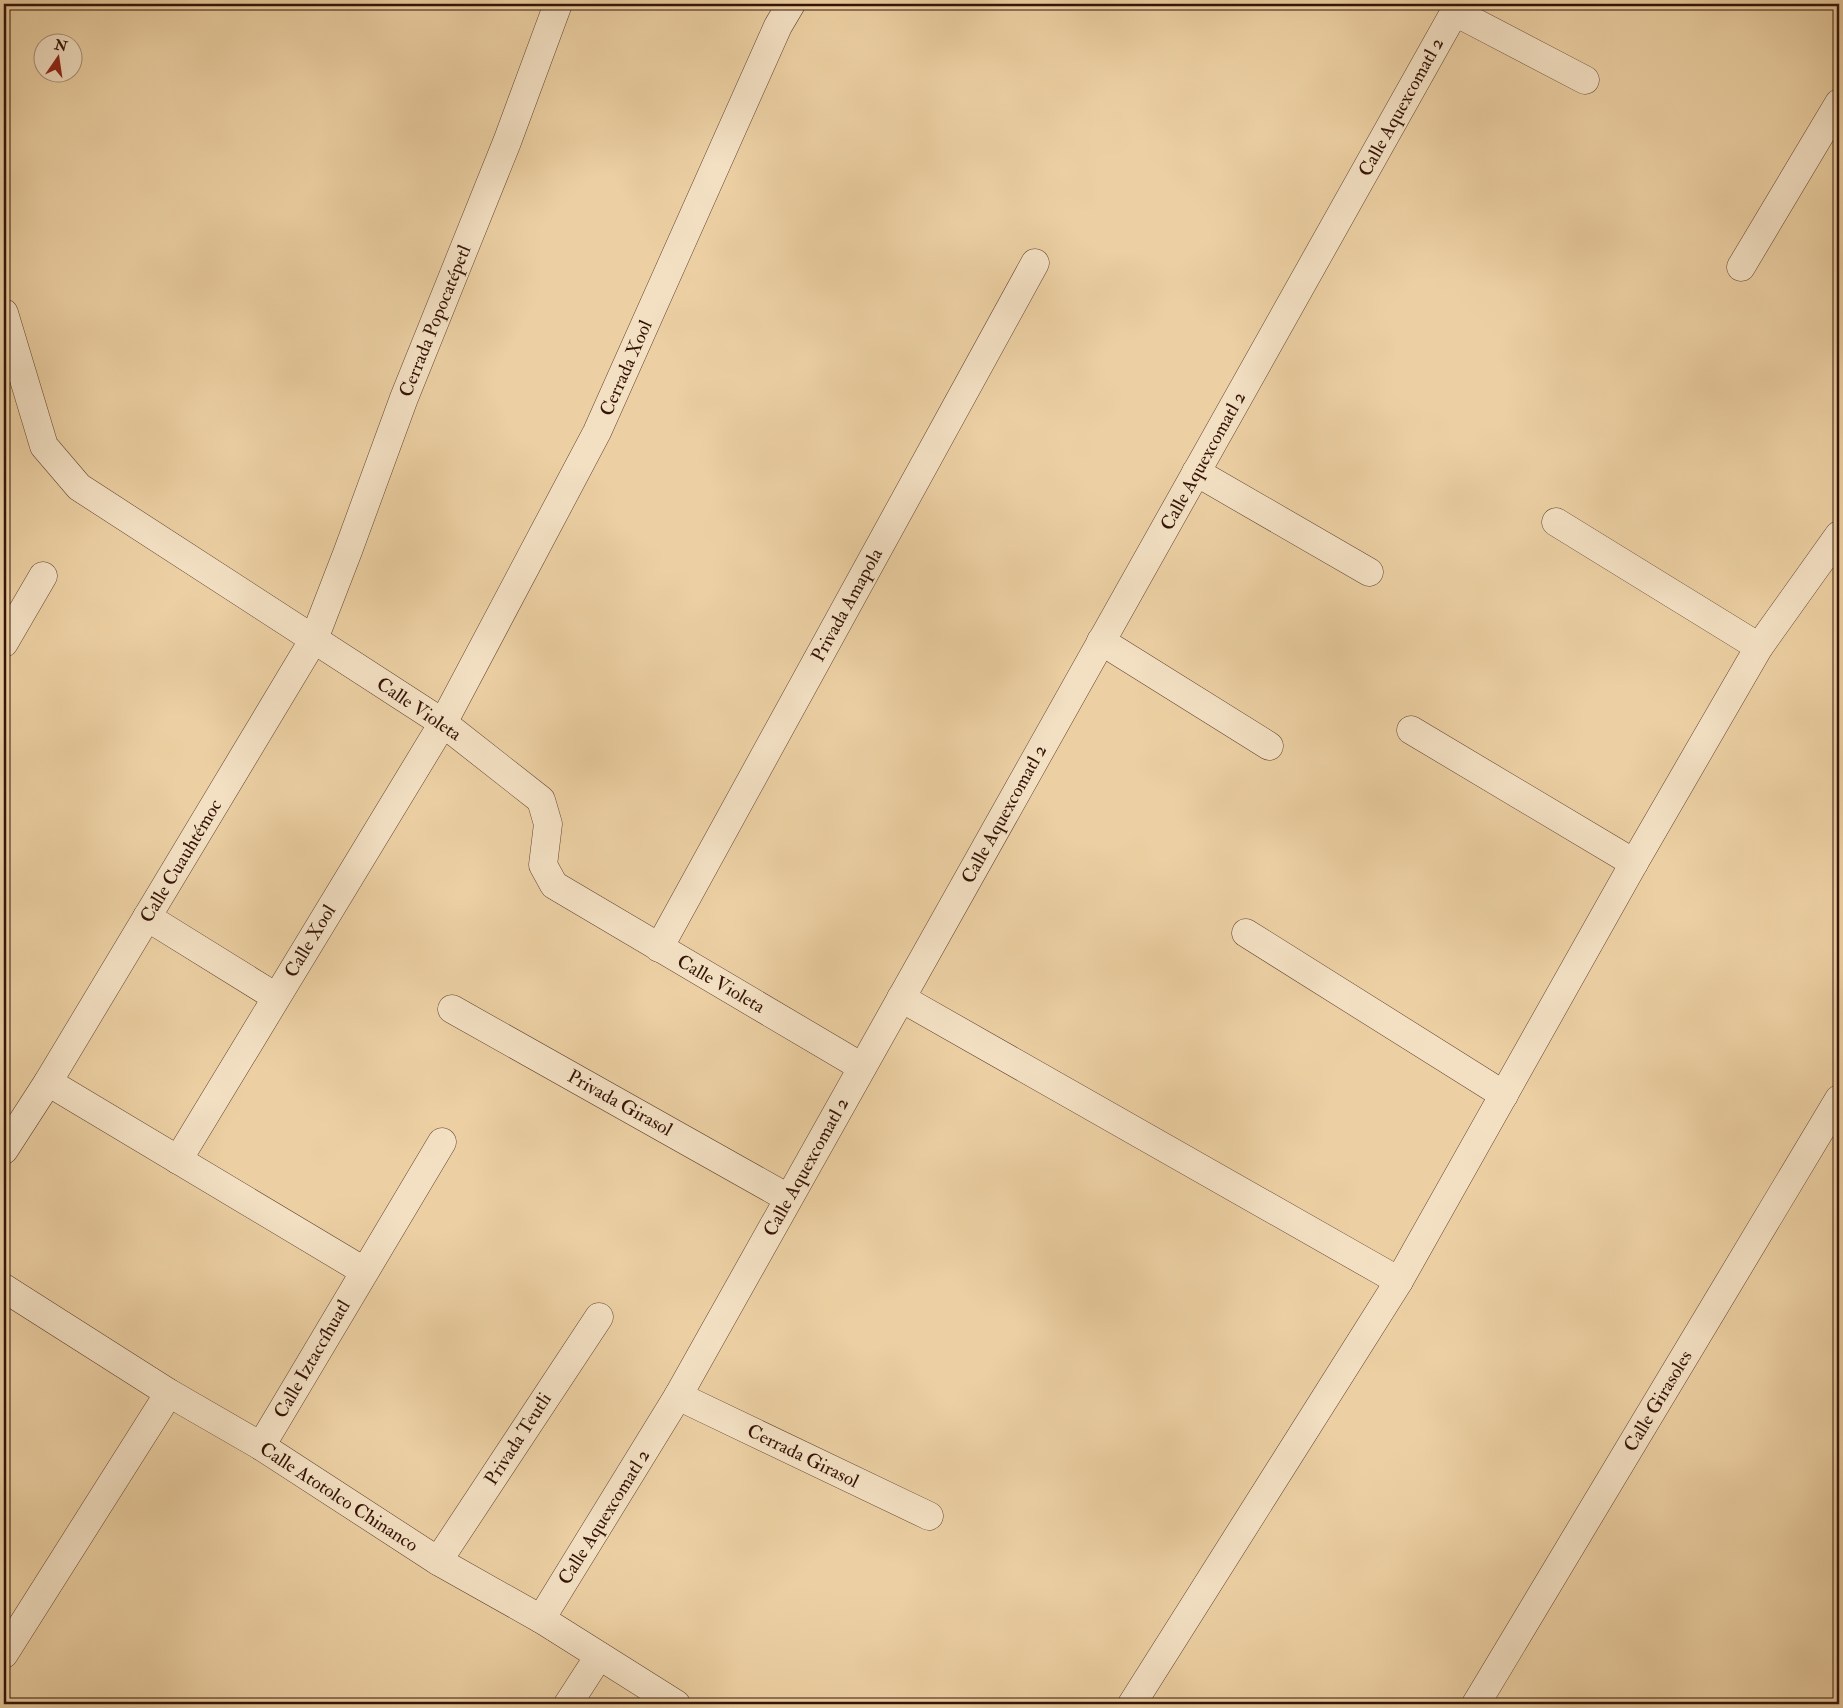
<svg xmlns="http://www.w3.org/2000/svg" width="1843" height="1708" font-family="'IM FELL Double Pica',serif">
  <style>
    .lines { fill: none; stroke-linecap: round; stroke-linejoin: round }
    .minor-casing { stroke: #63432e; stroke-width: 29 }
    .minor { stroke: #f3e0c3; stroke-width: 28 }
    .labels { text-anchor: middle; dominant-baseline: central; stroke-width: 4; stroke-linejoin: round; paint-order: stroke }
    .street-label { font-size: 19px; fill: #351407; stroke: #f3e0c3 }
  </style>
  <rect width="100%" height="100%" fill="#ecd0a3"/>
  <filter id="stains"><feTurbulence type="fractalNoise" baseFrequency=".004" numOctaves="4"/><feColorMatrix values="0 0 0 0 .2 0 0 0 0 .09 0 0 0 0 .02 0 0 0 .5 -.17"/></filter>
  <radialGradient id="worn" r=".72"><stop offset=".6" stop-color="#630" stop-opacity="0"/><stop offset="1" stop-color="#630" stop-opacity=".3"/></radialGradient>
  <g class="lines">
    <defs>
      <g id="minor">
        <path d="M1455 12 1585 80"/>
        <path d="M1741 267 1839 103"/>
        <path d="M4 313 44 446 79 487 443 723 541 800 548 824 543 865 554 885 862 1067"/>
        <path d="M1196 472 1369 572"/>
        <path d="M1556 522 1759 647"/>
        <path d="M1101 641 1269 746"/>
        <path d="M4 643 43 576"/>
        <path d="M1411 730 1634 863"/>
        <path d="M147 917 276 997"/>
        <path d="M1246 933 1504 1095"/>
        <path d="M659 948 1035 263"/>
        <path d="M901 998 1399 1281"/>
        <path d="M452 1009 788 1198"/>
        <path d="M48 1082 364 1271"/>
        <path d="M4 1150 48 1082 314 639 348 551 404 398 507 142 558 4"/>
        <path d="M178 1160 443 723 597 432 778 26 791 4"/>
        <path d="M4 1288 169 1393 261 1446 438 1561 541 1619 676 1704"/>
        <path d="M678 1396 929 1516"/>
        <path d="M261 1446 442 1142"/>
        <path d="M438 1561 599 1317"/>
        <path d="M541 1619 678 1396 1459 4"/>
        <path d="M4 1654 169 1393"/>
        <path d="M568 1704 599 1656"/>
        <path d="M1132 1704 1399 1281 1634 863 1759 647 1839 535"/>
        <path d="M1476 1704 1839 1099"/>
      </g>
    </defs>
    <!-- minor casing -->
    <use href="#minor" class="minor-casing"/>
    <!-- minor -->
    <use href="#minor" class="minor"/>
  </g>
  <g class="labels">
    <!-- street labels -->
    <g class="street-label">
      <text transform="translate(1401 107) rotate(-61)">Calle Aquexcomatl 2</text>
      <text transform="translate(435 321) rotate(-68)">Cerrada Popocatépetl</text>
      <text transform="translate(626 368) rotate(-66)">Cerrada Xool</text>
      <text transform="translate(1203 461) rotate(-61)">Calle Aquexcomatl 2</text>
      <text transform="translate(847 605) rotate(-61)">Privada Amapola</text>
      <text transform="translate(419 709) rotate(34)">Calle Violeta</text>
      <text transform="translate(1004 814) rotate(-61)">Calle Aquexcomatl 2</text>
      <text transform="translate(181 861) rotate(-59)">Calle Cuauhtémoc</text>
      <text transform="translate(310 941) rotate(-59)">Calle Xool</text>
      <text transform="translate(721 984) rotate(30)">Calle Violeta</text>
      <text transform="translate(620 1103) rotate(29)">Privada Girasol</text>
      <text transform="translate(806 1167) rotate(-61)">Calle Aquexcomatl 2</text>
      <text transform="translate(312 1359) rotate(-60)">Calle Iztaccíhuatl</text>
      <text transform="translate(1658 1401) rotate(-59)">Calle Girasoles</text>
      <text transform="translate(518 1439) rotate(-57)">Privada Teutli</text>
      <text transform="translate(803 1456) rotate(26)">Cerrada Girasol</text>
      <text transform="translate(339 1497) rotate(33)">Calle Atotolco Chinanco</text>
      <text transform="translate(604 1517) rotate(-58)">Calle Aquexcomatl 2</text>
    </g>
  </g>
  <!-- margin -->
  <rect width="1843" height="1708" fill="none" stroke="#ecd0a3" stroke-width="20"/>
  <rect x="5" y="5" width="1833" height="1698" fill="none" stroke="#351407" stroke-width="2.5"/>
  <rect x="10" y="10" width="1823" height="1688" fill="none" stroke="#351407"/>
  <!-- north arrow -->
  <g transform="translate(58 58) rotate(13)"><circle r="24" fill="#f3e0c3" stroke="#a78e78"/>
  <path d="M0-4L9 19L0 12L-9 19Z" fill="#8f2418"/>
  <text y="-8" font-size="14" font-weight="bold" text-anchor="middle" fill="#351407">N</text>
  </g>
  <rect width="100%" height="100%" filter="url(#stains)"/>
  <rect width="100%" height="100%" fill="url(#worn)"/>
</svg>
